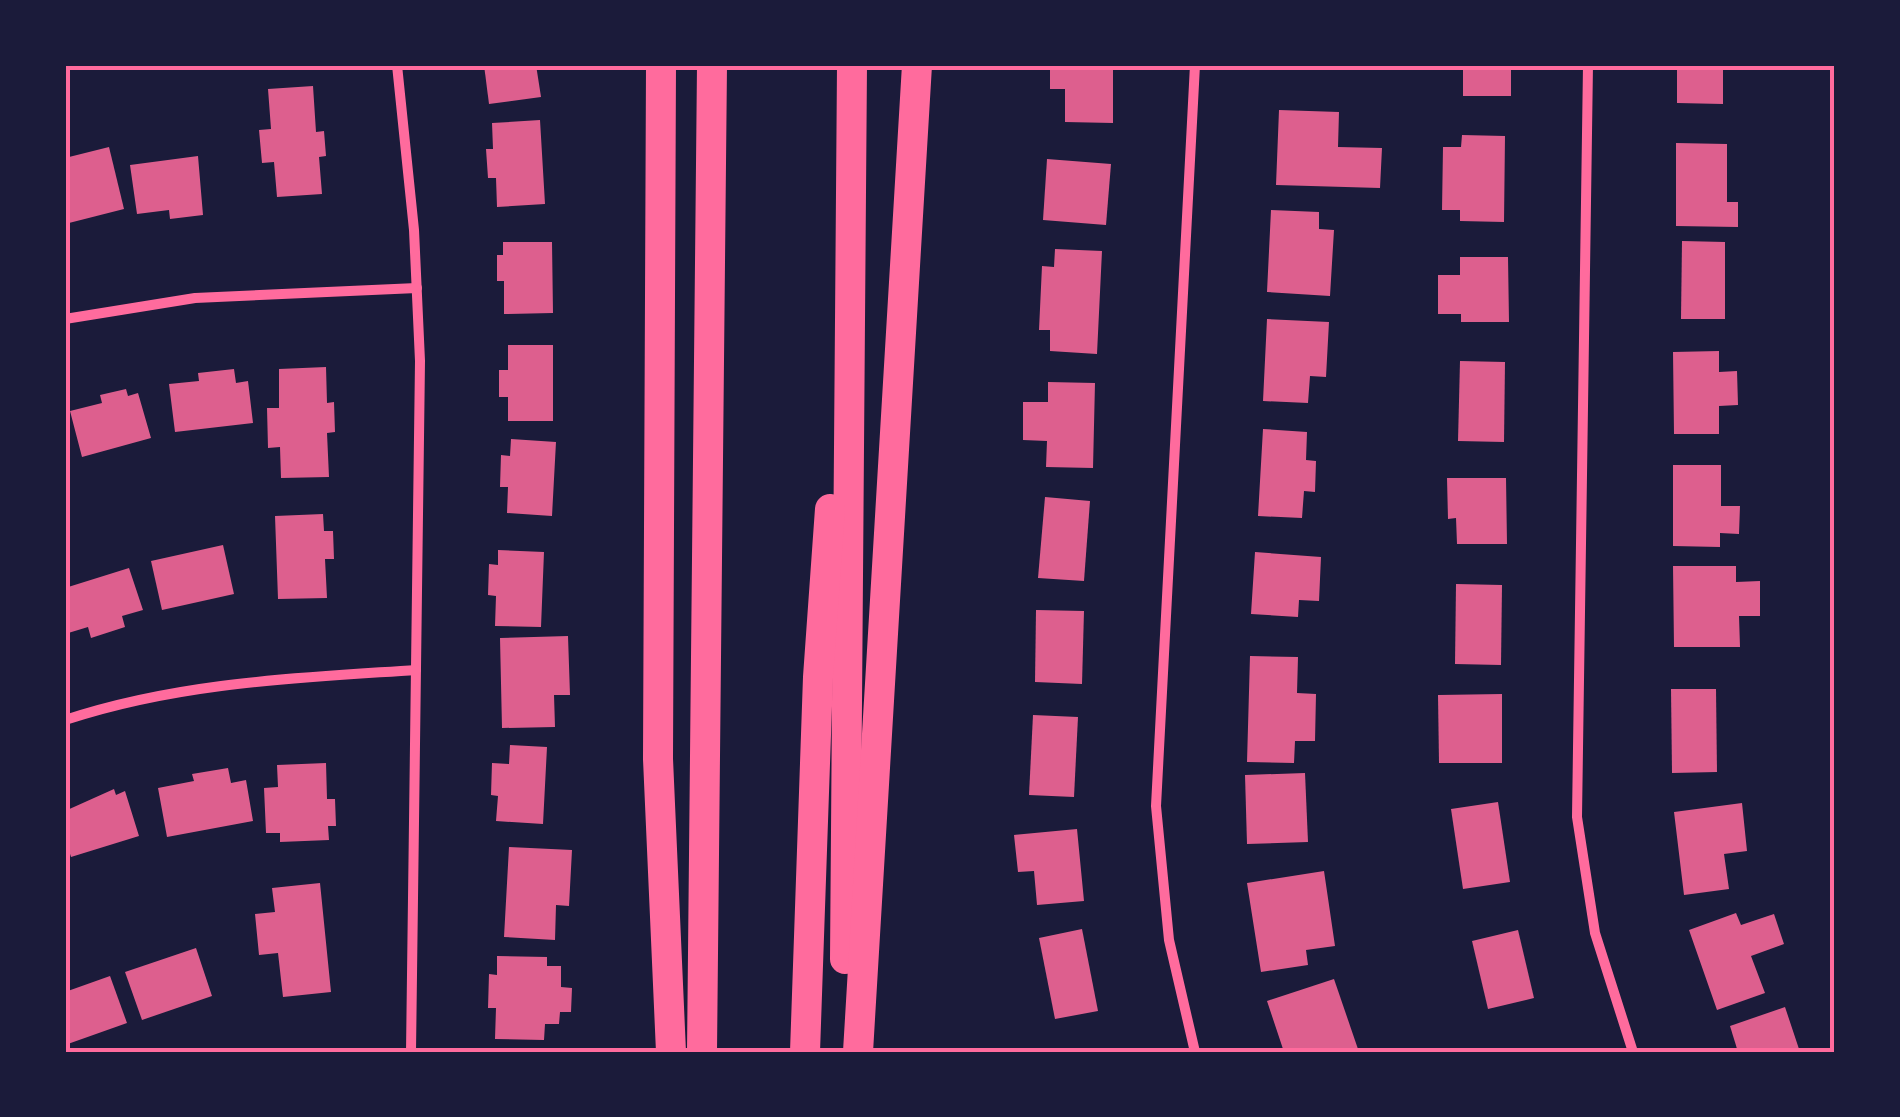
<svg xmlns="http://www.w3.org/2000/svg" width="1900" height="1117" font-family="Figtree,sans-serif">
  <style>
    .building { fill: #dd5f8e }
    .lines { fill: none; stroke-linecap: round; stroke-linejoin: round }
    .minor { stroke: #ff6b9d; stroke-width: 10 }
    .motorway { stroke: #ff6b9d; stroke-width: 30 }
    .neatline { fill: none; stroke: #ff6b9d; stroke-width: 4 }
  </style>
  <rect width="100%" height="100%" fill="#1b1b3a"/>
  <!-- building -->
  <g class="building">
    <path d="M484 65H536L541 97 489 104Z"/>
    <path d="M1050 65H1113V123L1065 122V89H1050Z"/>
    <path d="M1282 65H1332V70L1282 69Z"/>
    <rect x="1463" y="65" width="48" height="31"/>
    <path d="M1677 65H1723V104L1677 103Z"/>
    <path d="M313 86 316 132 324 131 326 156 319 157 322 194 277 197 274 162 262 163 259 130 271 129 268 89Z"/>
    <path d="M1279 110 1339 112 1338 147 1382 148 1380 188 1276 185Z"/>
    <path d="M540 120 545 204 497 207 496 178H488L486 149H493L492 123Z"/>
    <path d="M1462 135 1505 136 1504 222 1460 221V210H1442L1443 147H1461Z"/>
    <path d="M1676 143 1727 144V202H1738V227L1676 226Z"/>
    <path d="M109 147 124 209 65 224V158Z"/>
    <path d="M198 156 203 215 170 219 169 210 137 214 130 165Z"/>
    <path d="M1047 159 1111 164 1106 225 1043 220Z"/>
    <path d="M1271 210 1319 212V229L1334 230 1330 296 1267 292Z"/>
    <path d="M1682 241 1725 242V319H1681Z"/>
    <path d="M503 242H552L553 313 504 314V281H497V255H503Z"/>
    <path d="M1055 249 1102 251 1097 354 1050 351V330H1039L1042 266 1054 267Z"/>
    <path d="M1460 257H1508L1509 322H1461V314H1438V275H1460Z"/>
    <path d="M1267 319 1329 322 1326 377 1310 376 1308 403 1263 401Z"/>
    <path d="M508 345H553V421H508V397H499V370H508Z"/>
    <path d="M1719 351V372L1737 371 1738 405 1719 406V434H1674L1673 352Z"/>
    <path d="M1460 361 1505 362 1504 442 1458 441Z"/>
    <path d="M326 367 327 403 334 402 335 432 327 433 329 477 281 478 280 447 268 448 267 408H279V369Z"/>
    <path d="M234 369 236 383 248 381 253 423 175 432 169 384 199 381 198 373Z"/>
    <path d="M1048 382 1095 383 1093 468 1046 467 1047 441 1023 440V402H1048Z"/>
    <path d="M126 389 128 396 138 393 151 438 82 457 70 411 102 403 100 395Z"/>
    <path d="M1263 429 1307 432 1306 460 1316 461 1315 492 1304 491 1302 518 1258 516Z"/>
    <path d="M511 439 556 442 552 516 507 513 508 487H500L501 455 510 456Z"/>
    <path d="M1673 465H1721V506H1740L1739 534 1720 533V547L1673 546Z"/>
    <path d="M1447 478H1506L1507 544H1457L1456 518 1448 519Z"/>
    <path d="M1045 497 1090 501 1084 581 1038 578Z"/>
    <path d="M323 514 324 531H333L334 559H325L327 598 278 599 275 516Z"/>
    <path d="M223 545 234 594 162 610 151 561Z"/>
    <path d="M498 550 544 552 541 627 495 626 496 596 488 595 489 564 498 565Z"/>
    <path d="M1255 552 1321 557 1319 601 1299 600 1298 617 1251 614Z"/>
    <path d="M1673 566H1736V582L1760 581V616H1739L1740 647H1674Z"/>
    <path d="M129 568 143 610 122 616 125 627 91 638 88 627 65 634V588Z"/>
    <path d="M1456 584 1502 585 1501 665 1455 664Z"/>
    <path d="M1036 610 1084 611 1082 684 1035 682Z"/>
    <path d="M568 636 570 695H554L555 727 502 728 500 638Z"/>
    <path d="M1250 656 1298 657 1297 693 1316 694 1315 741H1295L1294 763 1247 762Z"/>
    <path d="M1671 689H1716L1717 772 1672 773Z"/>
    <path d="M1502 694V763H1439L1438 695Z"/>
    <path d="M1033 715 1078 717 1074 797 1029 795Z"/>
    <path d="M510 745 547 747 543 824 496 821 498 796 491 795 492 763 509 764Z"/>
    <path d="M326 763 327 799H335L336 826H328L329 840 280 842V833H266L264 788 278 787 277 765Z"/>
    <path d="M228 768 231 783 246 780 253 821 167 837 158 788 194 781 192 774Z"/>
    <path d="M1305 773 1308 842 1247 844 1245 775Z"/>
    <path d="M114 789 116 795 125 791 139 836 71 857 65 838V811Z"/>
    <path d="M1498 802 1510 882 1463 889 1451 809Z"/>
    <path d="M1742 803 1747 851 1724 854 1729 889 1684 895 1674 812Z"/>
    <path d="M1077 829 1084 901 1037 905 1034 871 1018 872 1014 835Z"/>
    <path d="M509 847 572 850 569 906 556 905 555 940 504 937Z"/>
    <path d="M1324 871 1335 946 1306 950 1308 965 1261 972 1247 883Z"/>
    <path d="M320 883 331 992 283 997 278 953 259 955 255 914 275 912 272 888Z"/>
    <path d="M1736 913 1741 925 1774 914 1784 944 1751 956 1765 993 1717 1010 1689 930Z"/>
    <path d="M1082 929 1098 1011 1055 1019 1039 938Z"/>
    <path d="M1518 930 1534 998 1488 1009 1472 941Z"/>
    <path d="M196 948 212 996 142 1020 125 972Z"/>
    <path d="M497 956 547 957V966H561V987L572 988 571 1012H560L559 1024H545L544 1040 495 1039 496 1008H488L489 974 497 975Z"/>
    <path d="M110 976 127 1023 65 1045V992Z"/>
    <path d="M1334 979 1359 1052H1284L1267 1001Z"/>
    <path d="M1785 1007 1800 1052H1738L1730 1026Z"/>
  </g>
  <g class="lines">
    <!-- minor -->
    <g class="minor">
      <path d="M397 65 414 230 420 361 411 1052"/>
      <path d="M1588 65 1577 817 1595 933 1633 1052"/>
      <path d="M65 319 195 298 417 288"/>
      <path d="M65 720C180 682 297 678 416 670"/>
      <path d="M1195 1052 1169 940 1156 806 1195 65"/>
    </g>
    <!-- motorway -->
    <g class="motorway">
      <path d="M661 65 658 759 671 1052"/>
      <path d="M845 959 852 65"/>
      <path d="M702 1052 712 65"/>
      <path d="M805 1052 818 677 830 509"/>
      <path d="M858 1052 917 65"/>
    </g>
  </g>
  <!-- border -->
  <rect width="1900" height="1117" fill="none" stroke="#1b1b3a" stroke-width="135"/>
  <rect x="68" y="68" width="1764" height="982" class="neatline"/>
</svg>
